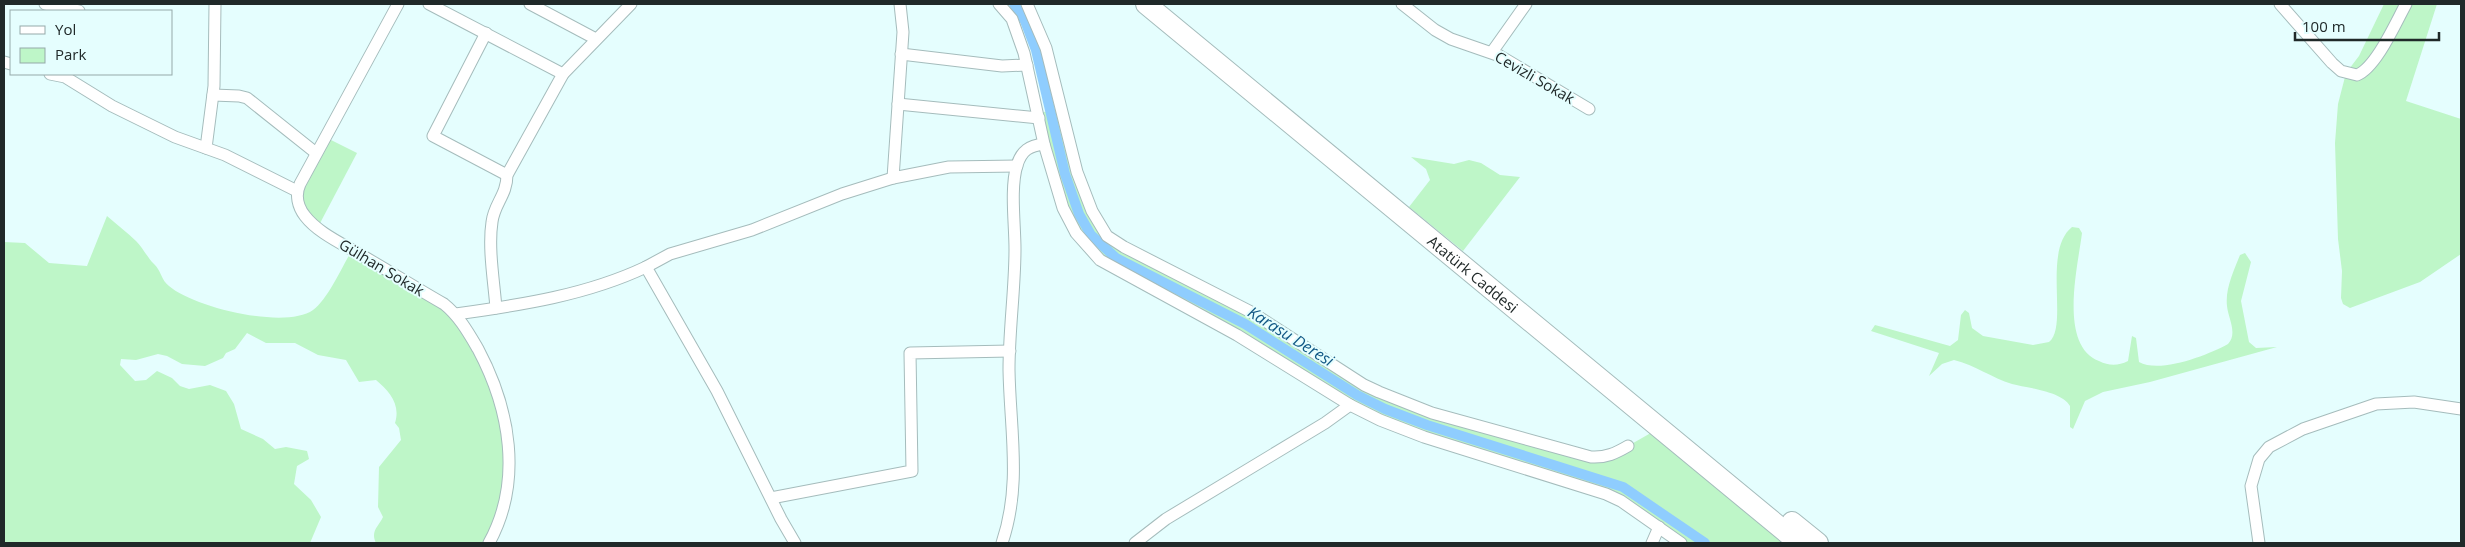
<svg xmlns="http://www.w3.org/2000/svg" width="2465" height="547" font-family="'Open Sans',sans-serif">
  <style>
    .green { fill: #bef6c8 }
    .lines { fill: none; stroke-linecap: round; stroke-linejoin: round }
    .canal { stroke: #8fcdfe; stroke-width: 10 }
    .street-casing { stroke: #a5bcbc; stroke-width: 13 }
    .highway-casing { stroke: #a5bcbc; stroke-width: 22 }
    .street { stroke: #fff; stroke-width: 11 }
    .highway { stroke: #fff; stroke-width: 20 }
    .labels { text-anchor: middle; dominant-baseline: central; stroke-width: 4; stroke-linejoin: round; paint-order: stroke }
    .street-label { font-size: 15px; fill: #202929; stroke: #e5fefe }
    .water-label { font-size: 16px; font-style: italic; fill: #125885; stroke: #e5fefe }
  </style>
  <rect width="100%" height="100%" fill="#e5fefe"/>
  <!-- green -->
  <g class="green">
    <path d="M2384 4H2437L2406 101 2461 119V254L2420 282 2350 308 2343 304 2341 298 2342 271 2338 239 2335 143 2338 104 2346 73 2359 56Z"/>
    <path d="M1061 109 1101 228 1251 312 1364 385 1583 456 1614 454 1649 434 1656 426 1799 543H1681L1621 501 1408 432 1126 276 1076 233 1038 113Z"/>
    <path d="M325 137 357 153 318 227 304 215 300 184Z"/>
    <path d="M1411 157 1454 164 1469 160 1481 163 1500 175 1520 177 1463 251 1409 207 1430 180 1426 169Z"/>
    <path d="M107 216C116 224 127 232 136 241 143 248 147 257 154 264 161 270 161 280 169 286 193 307 285 330 313 310 328 299 342 267 352 250L444 304 483 359 510 457 489 543H376C370 531 379 526 383 517L378 507 379 467 401 440 399 428 395 423C401 404 389 391 376 380L359 382 346 360 318 355 295 343H266L247 333 235 349 226 353 223 358 205 366 182 364 167 356 158 354 136 360 121 359 120 365 135 381 146 380 157 371 172 378 180 386 189 389 210 385 226 391 234 404 241 429 263 439 275 449 286 447 307 451 309 459 297 466 294 484 311 500 321 517 310 543H4V242L25 243 49 263 87 266Z"/>
    <path d="M2072 227 2079 228 2082 233C2078 266 2058 345 2099 361 2109 366 2118 366 2128 361L2132 336 2136 338 2139 362C2160 374 2208 355 2228 344 2238 333 2228 318 2227 306 2225 289 2234 270 2240 255L2245 253 2251 262 2241 301 2249 342 2256 348 2277 347 2150 382 2103 392 2085 401 2073 429 2070 427V406C2062 391 2027 388 2012 384 1992 378 1975 365 1954 360L1942 364 1929 376 1939 353 1871 331 1875 325 1950 346 1958 340 1961 315 1965 310 1969 313 1972 328 1983 336 2033 345 2049 342C2069 326 2042 251 2072 227Z"/>
  </g>
  <g class="lines">
    <!-- canal -->
    <path class="canal" d="M1014 4 1025 21 1036 50 1065 174 1079 214 1091 235 1116 258 1245 324 1357 395 1385 409 1427 425 1623 487 1705 543"/>
    <defs>
      <g id="street">
        <path d="M45 4 79 11"/>
        <path d="M398 4 300 184C295 195 298 207 305 216 318 233 343 244 361 255 389 271 416 288 444 304 459 316 468 332 478 349 510 409 523 481 489 543"/>
        <path d="M429 4 563 74"/>
        <path d="M530 4 596 39"/>
        <path d="M999 4 1012 19 1024 53 1044 144 1063 208 1076 233 1100 260 1237 335 1350 405 1380 420 1424 437 1606 494 1621 501 1681 543"/>
        <path d="M1027 4 1046 48 1077 172 1092 211 1107 236 1124 247 1251 312 1364 385 1379 392 1432 413 1591 457C1606 458 1616 453 1628 446"/>
        <path d="M1402 4 1435 30 1451 39 1500 56 1589 109"/>
        <path d="M2280 4 2332 63 2341 71 2357 75C2376 68 2396 22 2406 4"/>
        <path d="M486 33 433 136 507 175"/>
        <path d="M1492 52 1526 4"/>
        <path d="M901 54 1002 66 1027 65"/>
        <path d="M4 62 11 64"/>
        <path d="M50 74 65 77 112 106 175 137 225 155 297 191"/>
        <path d="M213 95 239 96 247 98 316 153"/>
        <path d="M898 104 1039 118"/>
        <path d="M206 148 214 86 215 4"/>
        <path d="M893 178 903 32 900 4"/>
        <path d="M496 308C494 282 488 248 492 222 494 204 507 195 507 175L563 74 631 4"/>
        <path d="M456 314C521 305 587 295 646 267"/>
        <path d="M771 498 912 471 910 353 1010 351"/>
        <path d="M795 543 781 519 717 391 646 267 670 254 752 230 842 194 893 178 949 167 1017 166"/>
        <path d="M1002 543C1022 484 1010 430 1009 370 1009 329 1015 289 1015 249 1015 224 1010 188 1017 165 1022 150 1029 146 1044 144"/>
        <path d="M1135 543 1166 519 1325 423 1350 405"/>
        <path d="M1652 543 1659 527"/>
        <path d="M2259 543 2251 486 2259 459 2269 447 2303 429 2376 404 2414 402 2461 409"/>
      </g>
      <g id="highway">
        <path id="s1" d="M1146 4 1799 543"/>
        <path d="M1792 522 1818 543"/>
      </g>
    </defs>
    <!-- street casing -->
    <use href="#street" class="street-casing"/>
    <!-- highway casing -->
    <use href="#highway" class="highway-casing"/>
    <!-- street -->
    <use href="#street" class="street"/>
    <!-- highway -->
    <use href="#highway" class="highway"/>
  </g>
  <g class="labels">
    <!-- street labels -->
    <g class="street-label">
      <text transform="translate(1535 77) rotate(30)">Cevizli Sokak</text>
      <text transform="translate(382 267) rotate(31)">Gülhan Sokak</text>
      <text stroke="none"><textPath href="#s1" startOffset="424">Atatürk Caddesi</textPath></text>
    </g>
    <!-- water labels -->
    <g class="water-label">
      <text transform="translate(1291 336) rotate(32)">Karasu Deresi</text>
    </g>
  </g>
  <!-- border -->
  <rect width="2465" height="547" fill="none" stroke="#202929" stroke-width="10"/>
  <!-- legend -->
  <rect x="10" y="10" width="162" height="65" fill="#e5fefe" stroke="#96a9a9"/>
  <rect x="20" y="26" width="25" height="8" fill="#ffffff" stroke="#96a9a9"/>
  <text x="55" y="35" font-size="15" fill="#202929">Yol</text>
  <rect x="20" y="48" width="25" height="15" fill="#bef6c8" stroke="#96a9a9"/>
  <text x="55" y="60" font-size="15" fill="#202929">Park</text>
  <!-- scale -->
  <path d="M2295 32v8h144v-8" fill="none" stroke="#202929" stroke-width="2.5"/>
  <text x="2302" y="32" font-size="15" fill="#202929" stroke="#e5fefe" stroke-width="4" paint-order="stroke">100 m</text>
</svg>
